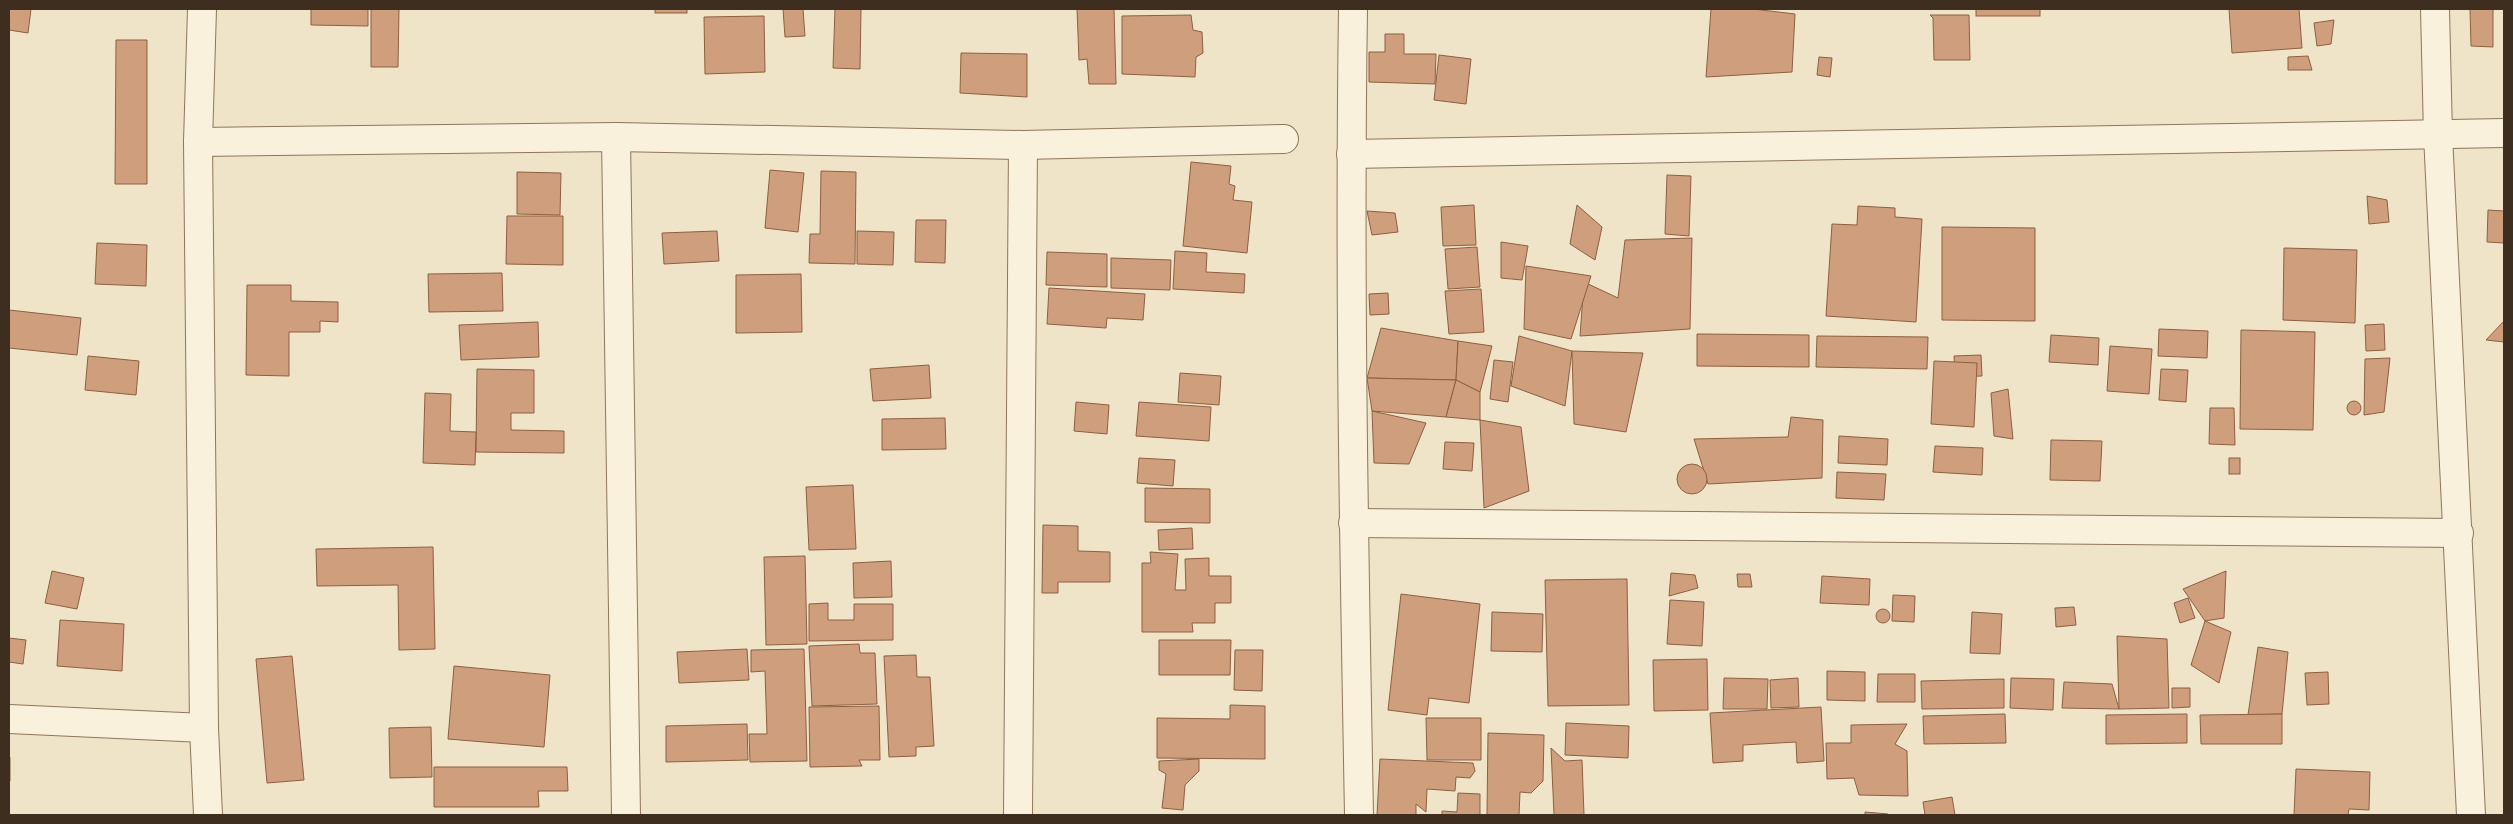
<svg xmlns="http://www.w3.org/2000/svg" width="2513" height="824" font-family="'Roboto Serif',serif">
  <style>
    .building { fill: #cf9f7d; stroke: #8d5f41 }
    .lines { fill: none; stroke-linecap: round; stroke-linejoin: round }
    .street-casing { stroke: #8d765c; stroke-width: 30 }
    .street { stroke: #faf1dc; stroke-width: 28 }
  </style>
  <rect width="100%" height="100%" fill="#f0e4c8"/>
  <!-- building -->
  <g class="building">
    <path d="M9 9H31L28 33 9 30Z"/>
    <path d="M311 9H368V26L311 25Z"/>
    <path d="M371 9H399L398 67H371Z"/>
    <rect x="655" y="9" width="32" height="4"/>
    <path d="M783 9H803L805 36 785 37Z"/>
    <path d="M835 9H861L860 69 833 68Z"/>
    <path d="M1077 9H1114L1116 84H1089L1087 59 1079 60Z"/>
    <path d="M1711 9H1753L1795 14 1792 72 1706 77Z"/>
    <rect x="1976" y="9" width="64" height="7"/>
    <path d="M2229 9H2299L2302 48 2232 53Z"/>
    <path d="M2470 9H2493V47L2471 46Z"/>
    <path d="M1191 15 1193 30 1202 32 1203 53 1196 57 1195 77 1122 74V16Z"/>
    <path d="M1930 15H1969L1970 60H1934L1933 18Z"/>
    <path d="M764 16 765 72 705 74 704 17Z"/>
    <path d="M2334 20 2331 44 2317 46 2314 23Z"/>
    <path d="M1385 34H1404V54H1436L1435 84 1369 82V52H1385Z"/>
    <path d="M116 40H147V184H115Z"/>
    <path d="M961 53 1027 54V97L960 93Z"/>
    <path d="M1439 55 1471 59 1466 104 1434 100Z"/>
    <path d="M2308 56 2312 70H2288V57Z"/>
    <path d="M1819 57 1832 58 1830 77 1817 75Z"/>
    <path d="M1191 162 1231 166 1229 184 1235 186 1233 200 1252 202 1247 253 1183 246Z"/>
    <path d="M770 170 804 173 798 232 765 228Z"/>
    <path d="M821 171 856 172 855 264 809 263 810 234H820Z"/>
    <path d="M517 172 561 173 560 215 517 214Z"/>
    <path d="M1667 175 1691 176 1689 236 1665 234Z"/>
    <path d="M2367 196 2387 200 2389 222 2369 224Z"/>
    <path d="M1474 205 1476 245 1443 246 1441 207Z"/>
    <path d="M1577 205 1602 227 1595 260 1570 244Z"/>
    <path d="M1858 206 1895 208V217L1922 219 1916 322 1826 316 1832 224 1857 225Z"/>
    <path d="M2488 210 2504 211V243L2487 242Z"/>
    <path d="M1367 211 1395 213 1398 232 1372 235Z"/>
    <path d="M507 216H563V265L506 264Z"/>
    <path d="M916 220H946L945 263 915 262Z"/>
    <path d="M1942 227 2035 228V321L1942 320Z"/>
    <path d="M717 231 719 261 664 264 662 233Z"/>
    <path d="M857 231 894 232 893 265 857 264Z"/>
    <path d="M1692 238 1690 329 1580 336 1584 282 1618 298 1625 240Z"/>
    <path d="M1501 242 1528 246 1522 280 1501 278Z"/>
    <path d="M97 243 147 245 146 286 95 284Z"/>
    <path d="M1477 247 1480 287 1448 289 1445 249Z"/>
    <path d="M2284 248 2357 250 2355 323 2283 320Z"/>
    <path d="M1175 251 1207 253 1206 272 1245 274 1244 293 1173 289Z"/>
    <path d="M1047 252 1107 254V287L1046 285Z"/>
    <path d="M1111 258 1171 260 1170 290 1111 288Z"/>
    <path d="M1526 266 1591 276 1571 339 1524 329Z"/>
    <path d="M502 273 503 311 429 312 428 274Z"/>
    <path d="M801 274 802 332 736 333V275Z"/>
    <path d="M247 285H291V301L338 302V322L320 321V332H289V376L246 375Z"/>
    <path d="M1049 288 1145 294 1143 320 1107 318 1106 328 1047 324Z"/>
    <path d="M1481 289 1484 332 1449 334 1445 291Z"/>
    <path d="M1388 293 1389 314 1370 315 1369 294Z"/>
    <path d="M9 310 81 318 77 355 9 348Z"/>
    <path d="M2504 321V342L2486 340Z"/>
    <path d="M538 322 539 357 461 360 459 325Z"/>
    <path d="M2384 324 2385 350 2366 351 2365 325Z"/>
    <path d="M1381 328 1458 341 1456 380 1367 378Z"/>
    <path d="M2159 329 2208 331 2207 358 2158 356Z"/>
    <path d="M2241 330 2315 332 2313 430 2240 429Z"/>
    <path d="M1697 334 1809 335V367L1697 366Z"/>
    <path d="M2051 335 2099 338 2098 365 2049 362Z"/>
    <path d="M1519 336 1572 351 1565 406 1511 386Z"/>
    <path d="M1817 336 1928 337 1927 369 1816 367Z"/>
    <path d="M1458 341 1492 346 1480 392 1456 380Z"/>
    <path d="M2110 346 2152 349 2149 394 2107 391Z"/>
    <path d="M1572 351 1643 353 1626 432 1574 424Z"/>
    <path d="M1981 355 1982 376 1955 377 1954 356Z"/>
    <path d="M88 356 139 361 136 395 85 390Z"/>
    <path d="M2390 358 2384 412 2364 415 2365 359Z"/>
    <path d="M1494 360 1513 362 1508 402 1490 399Z"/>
    <path d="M1934 361 1977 363 1974 427 1931 424Z"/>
    <path d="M929 365 931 398 873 401 870 369Z"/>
    <path d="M477 369 534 370V413H511V430L564 431V453L476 452Z"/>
    <path d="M2161 369 2188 370 2186 402 2159 400Z"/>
    <path d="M1180 373 1221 376 1219 405 1178 402Z"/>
    <path d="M1367 378 1456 380 1446 417 1372 411Z"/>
    <path d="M1456 380 1480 392V420L1446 417Z"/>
    <path d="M2008 389 2013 439 1994 436 1991 393Z"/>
    <path d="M425 393 451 394 450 431 476 432 475 465 423 463Z"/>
    <circle cx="2354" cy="408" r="7"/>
    <path d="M1076 402 1109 405 1107 434 1074 431Z"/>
    <path d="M1139 402 1211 407 1209 441 1136 436Z"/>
    <path d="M2210 408H2234L2235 445 2209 444Z"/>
    <path d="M1372 411 1426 423 1409 464 1374 463Z"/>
    <path d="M1791 417 1823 420 1822 478 1708 484 1694 439 1788 437Z"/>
    <path d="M945 418 946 449 882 450V419Z"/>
    <path d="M1480 420 1521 427 1529 491 1484 508Z"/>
    <path d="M1839 436 1888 439 1887 465 1838 463Z"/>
    <path d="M2051 440 2102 441 2100 481 2050 480Z"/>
    <path d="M1445 442 1474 443 1472 471 1443 469Z"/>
    <path d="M1935 446 1983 448 1982 475 1933 472Z"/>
    <path d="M1139 458 1175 460 1173 486 1137 483Z"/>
    <rect x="2229" y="458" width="11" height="16"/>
    <circle cx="1692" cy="479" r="15"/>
    <path d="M1837 472 1886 474 1884 500 1836 498Z"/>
    <path d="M853 485 856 549 809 550 806 487Z"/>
    <path d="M1145 488 1210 489V523L1145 522Z"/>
    <path d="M1043 525 1078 526V551L1110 552V582H1058V593H1042Z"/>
    <path d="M1192 528 1193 549 1159 550 1158 530Z"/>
    <path d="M433 547 435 649 399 650 398 585 317 586 316 549Z"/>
    <path d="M1150 552 1178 554 1175 590H1186L1185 559 1209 558V576H1231V603H1215V623H1192L1193 632H1142V563H1151Z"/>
    <path d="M805 556 807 644 766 645 764 557Z"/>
    <path d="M891 561 892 597 854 598 853 563Z"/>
    <path d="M52 571 84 578 77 609 45 603Z"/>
    <path d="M2226 571 2224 618 2205 621 2183 589Z"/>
    <path d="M1671 573 1695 575 1698 588 1669 596Z"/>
    <path d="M1737 574H1750L1752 587H1738Z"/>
    <path d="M1822 576 1870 579 1869 605 1820 603Z"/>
    <path d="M1627 579 1629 705 1548 706 1545 580Z"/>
    <path d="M1401 594 1480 604 1469 703 1429 698 1427 715 1388 710Z"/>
    <path d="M1893 595 1915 596 1914 622 1892 621Z"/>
    <path d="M2188 598 2195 618 2180 623 2174 603Z"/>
    <path d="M1670 600 1704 602 1702 646 1667 644Z"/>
    <path d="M828 603V620H854V604H893V640L809 641V604Z"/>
    <path d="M2074 607 2076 625 2056 627 2055 608Z"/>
    <circle cx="1883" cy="616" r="7"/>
    <path d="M1492 612 1543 614 1542 652 1491 651Z"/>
    <path d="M1972 612 2002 614 2000 654 1970 653Z"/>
    <path d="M60 620 124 624 122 671 57 666Z"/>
    <path d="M2205 621 2231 632 2219 683 2191 665Z"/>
    <path d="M2117 636 2167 639 2169 708 2119 709Z"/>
    <path d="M9 638 26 640 23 664 9 662Z"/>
    <path d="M1159 640H1231L1230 675H1159Z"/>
    <path d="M859 644 860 653H875L877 704 812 706 809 646Z"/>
    <path d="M2258 647 2288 652 2282 714 2248 715Z"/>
    <path d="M747 649 749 680 679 683 677 652Z"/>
    <path d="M804 649 807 761 750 762 749 734H767L765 671 751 672V650Z"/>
    <path d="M1235 650H1263L1262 691 1234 690Z"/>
    <path d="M916 655 917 677H930L934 746 916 747V756L889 757 884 656Z"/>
    <path d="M292 656 304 780 267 783 256 659Z"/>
    <path d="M1707 659 1708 710 1654 711 1653 660Z"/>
    <path d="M454 666 550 675 544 747 448 739Z"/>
    <path d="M1827 671 1865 672V701L1827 700Z"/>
    <path d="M2328 672 2329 704 2307 705 2305 673Z"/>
    <path d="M1878 674H1915V702H1877Z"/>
    <path d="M1724 678 1768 679 1767 709H1723Z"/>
    <path d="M1798 678 1799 707 1771 708 1770 680Z"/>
    <path d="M2011 678 2054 679 2053 710 2010 708Z"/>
    <path d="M2004 679V708L1922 709 1921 681Z"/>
    <path d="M2064 682 2112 684 2119 709 2062 708Z"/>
    <path d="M2172 688H2190V707L2172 708Z"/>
    <path d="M1230 705 1265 706V759L1157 758V718L1230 719Z"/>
    <path d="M879 706 880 760H859L862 766 810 767 809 707Z"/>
    <path d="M1821 707 1824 761 1797 763 1796 742 1743 745V761L1713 763 1710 713Z"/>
    <path d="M2005 714 2006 743 1924 744 1923 716Z"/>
    <path d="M2187 714V743L2106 744V715Z"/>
    <path d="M2282 714V744H2201L2200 715Z"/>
    <path d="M1426 718H1481V760H1427Z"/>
    <path d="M1566 723 1629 726 1628 758 1565 755Z"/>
    <path d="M747 724 748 760 666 762V726Z"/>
    <path d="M1907 724 1895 744 1907 751 1908 796 1859 795 1854 778 1827 779 1826 743H1851V725Z"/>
    <path d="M431 727 432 777 390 778 389 728Z"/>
    <path d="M1488 733 1544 735 1543 781 1531 793 1520 792 1519 815H1487Z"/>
    <path d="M1551 748 1565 761 1582 760 1584 815H1554Z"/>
    <path d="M9 756 10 757V781H9Z"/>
    <path d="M1199 759V771L1185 785 1183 810 1162 808 1166 774 1159 770V761Z"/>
    <path d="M1380 759 1473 763 1475 771 1470 778 1456 777 1455 791 1427 789 1426 812 1416 804V815H1377Z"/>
    <path d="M434 767H567L568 791H538L539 807H434Z"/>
    <path d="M2296 769 2370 772 2369 810 2349 809 2348 815H2294Z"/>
    <path d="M1458 793 1480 794V815H1442V811L1457 812Z"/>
    <path d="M1952 797 1955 815H1925L1923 802Z"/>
    <path d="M1865 812 1888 814V815H1865Z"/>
  </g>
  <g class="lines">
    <defs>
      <g id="street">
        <path d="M202 9 198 142 204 728 208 815"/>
        <path d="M1353 9C1349 278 1354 546 1359 815"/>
        <path d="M2435 9 2438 135 2471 815"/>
        <path d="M616 137 626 815"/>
        <path d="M198 142 616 137 1023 145 1284 139"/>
        <path d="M1351 154 2504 133"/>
        <path d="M1353 523 2459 533"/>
        <path d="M9 719 204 728"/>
        <path d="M1018 815 1023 145"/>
      </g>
    </defs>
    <!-- street casing -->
    <use href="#street" class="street-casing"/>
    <!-- street -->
    <use href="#street" class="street"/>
  </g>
  <!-- border -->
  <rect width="2513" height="824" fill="none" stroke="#3d2e20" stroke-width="20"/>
</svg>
